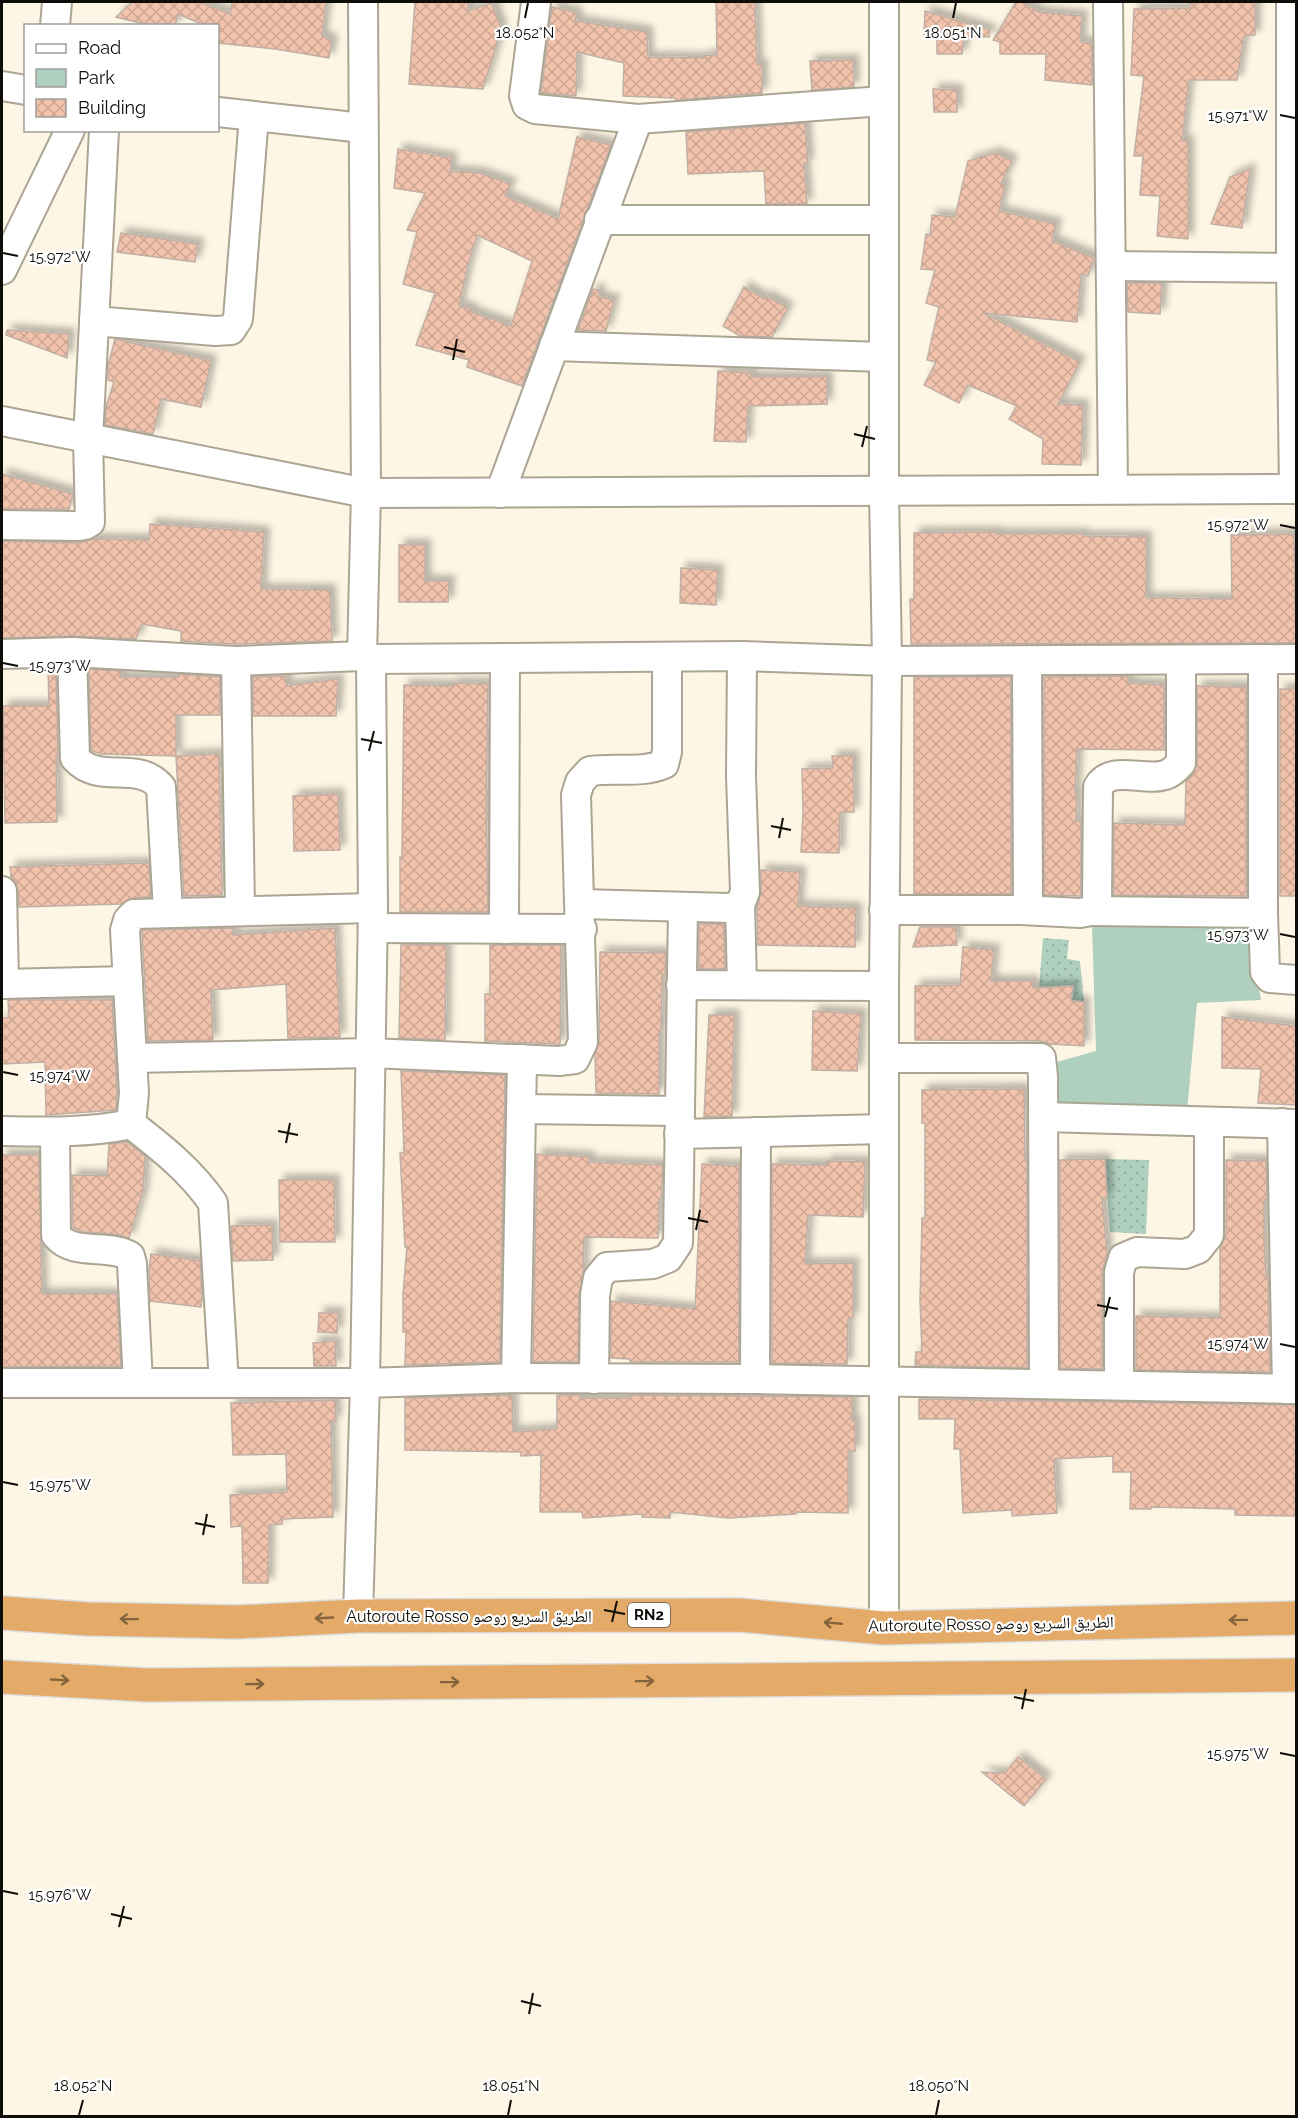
<svg xmlns="http://www.w3.org/2000/svg" width="1298" height="2118" font-family="Raleway,'Noto Naskh Arabic',sans-serif">
  <style>
    .grass { fill: url(#grass-dots) }
    .park { fill: #b0d0bf }
    .building { fill: url(#building-cross-hatch); stroke: #c1afa5; stroke-width: 1.5; fill-rule: evenodd; filter: url(#shadow) }
    .lines { fill: none; stroke-linecap: round; stroke-linejoin: round }
    .minor-casing { stroke: #aca594; stroke-width: 32 }
    .trunk-casing { stroke: #dddddc; stroke-width: 36 }
    .minor { stroke: #fff; stroke-width: 28 }
    .trunk { stroke: #e4ab68; stroke-width: 33 }
    .oneway { stroke: #84643c }
    .ticks { fill: none; stroke: #0f0d07; stroke-width: 2 }
    .labels { text-anchor: middle; dominant-baseline: central; stroke-width: 4.5; stroke-linejoin: round; paint-order: stroke }
    .shield { fill: #fff; stroke: #575651; stroke-width: 1.5 }
    .shield-label { font-size: 15px; font-weight: bold; fill: #0f0d07 }
    .street-label { font-size: 16px; fill: #0f0d07; stroke: #fff }
    .ticks-label { font-size: 15px; text-anchor: middle; fill: #0f0d07; stroke: #fff; stroke-width: 4.5; stroke-linejoin: round; paint-order: stroke }
  </style>
  <defs>
    <pattern id="grass-dots" width="8" height="8" patternUnits="userSpaceOnUse" patternTransform="scale(1.5)"><rect width="8" height="8" fill="#b0d0bf"/><path d="M2 2h.1M6 6h.1" fill="none" stroke="#96b1a3" stroke-width="1.8" stroke-linecap="round"/></pattern>
    <pattern id="building-cross-hatch" width="8" height="8" patternUnits="userSpaceOnUse" patternTransform="scale(1.5)"><rect width="8" height="8" fill="#f1c3ac"/><path d="M0 0l8 8M0 8l8-8" fill="none" stroke="#cda692"/></pattern>
    <filter id="shadow"><feDropShadow dx="5.5" dy="-5.5" stdDeviation="3" flood-color="#0004"/></filter>
  </defs>
  <rect width="100%" height="100%" fill="#fef6e4"/>
  <!-- grass -->
  <g class="grass">
    <path d="M1043 938 1069 940 1067 959 1080 961 1084 1002 1071 1001 1073 986 1039 988Z"/>
    <path d="M1105 1159 1149 1160 1146 1234 1110 1232Z"/>
  </g>
  <!-- park -->
  <path class="park" d="M1248 925 1261 1000 1197 1003 1187 1112 1054 1105 1053 1063 1096 1051 1092 926Z"/>
  <!-- building -->
  <g class="building">
    <path d="M132 2H199L230 14 232 2H326L322 36 332 41 329 58 275 49 218 43V26H206L178 14 175 26H152L116 17Z"/>
    <path d="M415 2H468V11L492 3 501 29 483 89 409 84Z"/>
    <path d="M716 2H755L757 65H762V93L676 100 675 98 623 96 624 63 577 52 576 96 541 93 552 7 577 13 575 21 647 32 648 57 704 58V56L717 55Z"/>
    <path d="M1016 2H1022L1039 12 1082 16 1080 42 1092 43V85L1045 80 1046 54H1000V42L993 40Z"/>
    <path d="M1211 2H1255V35L1244 36 1237 80H1189L1182 141H1188V239L1157 236 1160 196 1140 195 1143 156H1134L1144 76 1131 75 1134 9 1190 8V3Z"/>
    <path d="M925 11 990 30 989 37 964 36 962 54H937V35H924Z"/>
    <path d="M853 60 854 87 812 90 810 61Z"/>
    <path d="M933 89 957 90V112H934Z"/>
    <path d="M805 123 808 163H804L807 204H766L764 171 688 174 686 132Z"/>
    <path d="M577 137 611 145 522 386 467 367 469 360 416 345 435 293 403 284 417 232 407 230 425 193 394 188 398 149 452 158 450 171 479 173 511 184 505 196 558 219ZM477 235 532 261 511 326 471 312 472 309 459 306 468 265Z"/>
    <path d="M995 153 1012 161 1001 184 1005 185 999 211 1056 224 1052 241 1094 258 1088 276 1081 274 1077 322 983 313 1080 362 1058 404 1083 405 1081 465 1042 464 1043 439 1009 419 1017 406 968 385 959 403 924 385 936 362 927 360 939 307 926 303 935 270 921 269 926 234 930 235 932 215 955 217 968 161Z"/>
    <path d="M1250 169 1242 228 1211 224 1230 177Z"/>
    <path d="M121 233 198 244 195 262 117 252Z"/>
    <path d="M1127 283H1162L1160 314 1128 312Z"/>
    <path d="M744 287 764 299 766 296 788 308 772 337 740 336 723 326Z"/>
    <path d="M593 289 599 290V297L614 300 606 331 578 330Z"/>
    <path d="M7 330 69 334 67 358 6 335Z"/>
    <path d="M115 339 211 361 201 407 161 399 153 434 105 425 106 407 114 382 108 380V366Z"/>
    <path d="M718 371 752 373 750 377H827V404L748 406 746 442 714 441Z"/>
    <path d="M2 474 73 494 69 509H2Z"/>
    <path d="M150 524 264 532 261 589 330 590 332 641 236 644 181 641V631L142 624 136 639 72 636 2 638V541L79 543 93 539 149 540Z"/>
    <path d="M996 532V534H1083V536L1146 537V598L1232 599 1231 535 1294 534 1296 643 911 644 910 599H914V533Z"/>
    <path d="M399 545H425V581H449L448 602H399Z"/>
    <path d="M681 568 718 570 716 605 680 603Z"/>
    <path d="M48 669H56L58 756H56L57 822 5 823 3 706H49Z"/>
    <path d="M89 669 122 671 119 677H179V674L220 677V715H176V756L100 754 91 750Z"/>
    <path d="M286 676V686L338 679 336 716H253V677Z"/>
    <path d="M1128 676V683L1164 685V750L1077 749 1075 793H1077L1076 821 1081 822V896L1044 895V677Z"/>
    <rect x="914" y="677" width="97" height="217"/>
    <path d="M453 683 488 684 486 807 488 912H400V857H402L404 685 453 686Z"/>
    <path d="M1197 686 1246 687V896L1114 895V823L1185 825 1186 781 1193 774 1197 763Z"/>
    <rect x="1280" y="689" width="16" height="207"/>
    <path d="M219 754 222 895 184 896 176 756Z"/>
    <path d="M832 756H853L854 812H840L839 853 801 852 803 813 802 769 833 768Z"/>
    <path d="M338 794 340 850 294 851 293 796Z"/>
    <path d="M149 863 151 897 133 898 121 904 19 907 18 890 16 883 11 877 10 867Z"/>
    <path d="M761 870 800 872 798 906 856 908 855 947 758 945 757 908 761 892Z"/>
    <path d="M699 924H724L725 969H699Z"/>
    <path d="M920 927H956L957 945 913 947Z"/>
    <path d="M232 928 233 935 335 928 340 1037 288 1038 286 984 211 990 213 1040 148 1041 142 930Z"/>
    <path d="M401 945H446L445 1040 399 1038Z"/>
    <path d="M490 945H561L560 1044 485 1041V994H490Z"/>
    <path d="M963 947 994 950 991 981H1033V988L1073 986 1071 1001 1084 1002V1046L1050 1044 1041 1041 915 1040V986L960 985Z"/>
    <path d="M600 952 666 953 665 974 662 975 661 1031H659V1094L596 1093 595 1054 599 1042Z"/>
    <path d="M8 1000H112L117 1093 116 1110 46 1115 45 1062 2 1064V1018H9Z"/>
    <path d="M813 1011 861 1014 857 1071 812 1070Z"/>
    <path d="M709 1015H734L732 1116 704 1117Z"/>
    <path d="M1222 1017 1296 1026V1105L1258 1103 1261 1069 1222 1068Z"/>
    <path d="M401 1071 505 1075 500 1362 405 1365 406 1332H403V1294L407 1247H405L400 1153H404Z"/>
    <path d="M1024 1089 1025 1161H1027V1368L915 1365 916 1352H922L920 1301 922 1218H925V1123H922V1090Z"/>
    <path d="M127 1142 145 1156 143 1191 129 1238 113 1234 84 1232 73 1228 72 1175 107 1176 109 1144Z"/>
    <path d="M537 1154 589 1157 588 1162 663 1165 661 1199H659L658 1238 584 1237 583 1273 579 1295 578 1362H533Z"/>
    <path d="M2 1155H39L42 1294H117L121 1366 2 1367Z"/>
    <path d="M1105 1159 1107 1198H1102L1107 1253 1102 1272V1369L1060 1368V1160Z"/>
    <path d="M1226 1160 1266 1161 1267 1199H1264V1241L1266 1275H1268L1270 1372 1136 1370V1316L1220 1318V1248L1226 1235Z"/>
    <path d="M826 1161 865 1162 863 1217 808 1215 805 1264 853 1263V1318H848L847 1364 772 1363V1164L826 1165Z"/>
    <path d="M702 1164 739 1166V1362H630V1359L611 1358V1301L695 1309Z"/>
    <path d="M279 1180H334L335 1242H280Z"/>
    <path d="M272 1225 273 1260 233 1261 231 1226Z"/>
    <path d="M151 1254 200 1261 202 1296 201 1307 150 1301 149 1269Z"/>
    <path d="M319 1313H338L337 1333 318 1332Z"/>
    <path d="M335 1341 336 1366H314L313 1343Z"/>
    <path d="M512 1395 513 1432 557 1429V1395H580V1398H630V1395L852 1397V1421H855V1451H848V1513L796 1512V1514L728 1518 670 1512V1518L642 1517V1514L583 1518 582 1512H540L541 1455 521 1456V1452L405 1450V1398Z"/>
    <path d="M919 1399 1296 1405V1516L1235 1515V1509L1151 1507V1509H1130L1131 1472H1113V1456L1054 1459 1057 1513 1012 1516V1510L963 1513 960 1449H954L955 1419H919Z"/>
    <path d="M335 1400 336 1421H331L333 1517 282 1519V1524L269 1525 268 1583H243L242 1526 231 1527 230 1495 287 1492 286 1454 233 1455 231 1403Z"/>
    <path d="M1018 1757 1046 1779 1024 1806 982 1772 1005 1773Z"/>
  </g>
  <g class="lines">
    <defs>
      <g id="minor">
        <path d="M536 2 524 96 527 105 535 109 638 119"/>
        <path d="M884 2V491L887 661 884 986V1628"/>
        <path d="M1108 2 1113 489"/>
        <path d="M1291 2V268L1294 489"/>
        <path d="M55 26 57 2"/>
        <path d="M2 86 26 90"/>
        <path d="M218 112 363 128"/>
        <path d="M599 220H884"/>
        <path d="M1111 266 1291 268"/>
        <path d="M2 270 70 130"/>
        <path d="M94 321 215 331 231 330 238 319 254 116"/>
        <path d="M554 346 883 357"/>
        <path d="M2 421 366 493 1296 489"/>
        <path d="M500 493 638 119 883 101"/>
        <path d="M2 525 79 526 85 525 90 522 88 439 104 130"/>
        <path d="M72 652 75 758C100 786 136 759 161 787L168 912"/>
        <path d="M2 654 72 652 236 661 362 656"/>
        <path d="M371 659 742 656 887 661 1296 659"/>
        <path d="M1263 660V913L1265 972 1270 978 1296 980"/>
        <path d="M236 661 240 910"/>
        <path d="M2 891 4 984"/>
        <path d="M581 904 729 908 740 905 745 892 741 776 742 656"/>
        <path d="M740 905 742 984"/>
        <path d="M884 910H1021L1028 905 1027 661"/>
        <path d="M1021 910 1080 913 1091 911 1097 902 1098 787C1111 764 1144 782 1165 775 1172 773 1176 768 1181 763V660"/>
        <path d="M1091 911 1263 913"/>
        <path d="M373 928 582 929"/>
        <path d="M504 929 505 658"/>
        <path d="M2 984 128 981"/>
        <path d="M681 985 884 986"/>
        <path d="M132 1058 370 1053 559 1061 575 1059 583 1042 576 795 580 782 590 771C614 767 641 774 664 764L667 752V657"/>
        <path d="M884 1058H1041L1043 1077 1044 1384"/>
        <path d="M521 1109 679 1111"/>
        <path d="M1043 1117 1296 1124"/>
        <path d="M1282 1123 1287 1389"/>
        <path d="M131 1124C162 1148 191 1171 213 1203L224 1383"/>
        <path d="M2 1131C44 1132 89 1133 131 1124L134 1093 125 930 128 920 134 914 373 908"/>
        <path d="M55 1132 56 1235C73 1257 108 1243 130 1256L132 1264 138 1383"/>
        <path d="M679 1134 884 1129"/>
        <path d="M516 1378 522 1059"/>
        <path d="M594 1379 595 1295 598 1278 607 1267 653 1264 668 1258 678 1243 683 907"/>
        <path d="M755 1379 756 1132"/>
        <path d="M2 1383H365L516 1378 755 1379 1296 1389"/>
        <path d="M1119 1385V1272L1123 1258 1137 1252 1185 1254 1198 1249 1209 1235V1122"/>
        <path d="M358 1616 365 1383 373 908 371 659 362 656 366 493 363 2"/>
      </g>
      <g id="trunk">
        <path d="M2 1613 88 1619 237 1622 358 1616 739 1615 884 1628 1296 1618"/>
        <path d="M2 1677 148 1685 1296 1675"/>
      </g>
    </defs>
    <!-- minor casing -->
    <use href="#minor" class="minor-casing"/>
    <!-- trunk casing -->
    <use href="#trunk" class="trunk-casing"/>
    <!-- minor -->
    <use href="#minor" class="minor"/>
    <!-- trunk -->
    <use href="#trunk" class="trunk"/>
  </g>
  <!-- one-way arrows -->
  <defs><path id="oneway-shaft" d="M-6 0H5M1.5-3L5.5 0L1.5 3" fill="none" stroke-width="1.6" stroke-linecap="round" stroke-linejoin="round" transform="scale(1.5)"/></defs>
  <g class="oneway">
    <use href="#oneway-shaft" transform="translate(324 1618) rotate(177)"/>
    <use href="#oneway-shaft" transform="translate(129 1619) rotate(-179)"/>
    <use href="#oneway-shaft" transform="translate(1238 1620) rotate(179)"/>
    <use href="#oneway-shaft" transform="translate(833 1623) rotate(-175)"/>
    <use href="#oneway-shaft" transform="translate(60 1680) rotate(3)"/>
    <use href="#oneway-shaft" transform="translate(645 1681) rotate(-1)"/>
    <use href="#oneway-shaft" transform="translate(450 1682) rotate(-1)"/>
    <use href="#oneway-shaft" transform="translate(255 1684) rotate(-1)"/>
  </g>
  <!-- ticks -->
  <path class="ticks" d="M525 18 528 3M953 18 956 3M1280 115 1295 118M3 253 18 256M444 347 465 352M453 360 457 339M854 434 875 439M862 447 867 426M1280 525 1295 528M3 663 18 666M361 739 382 743M369 751 374 731M771 826 791 830M779 838 783 818M1280 934 1295 937M3 1072 18 1075M278 1131 298 1135M286 1143 290 1123M688 1218 708 1222M696 1230 700 1210M1097 1305 1118 1309M1105 1317 1110 1297M1280 1344 1295 1347M3 1482 18 1485M195 1523 215 1527M203 1535 207 1514M604 1610 625 1614M612 1622 617 1601M1014 1697 1034 1701M1022 1709 1026 1689M1280 1753 1295 1756M3 1891 18 1894M111 1914 132 1919M119 1927 124 1906M521 2001 541 2006M529 2014 533 1993M79 2115 83 2100M508 2115 511 2100M936 2115 939 2100"/>
  <g class="labels">
    <!-- shield labels -->
    <rect class="shield" x="628" y="1603" width="42" height="24" rx="4.5"/>
    <g class="shield-label">
      <text x="649" y="1615">RN2</text>
    </g>
    <!-- street labels -->
    <g class="street-label">
      <text x="469" y="1616">Autoroute Rosso الطريق السريع روصو</text>
      <text transform="translate(991 1624) rotate(-1)">Autoroute Rosso الطريق السريع روصو</text>
    </g>
  </g>
  <g class="ticks-label">
    <text x="525" y="38">18.052°N</text>
    <text x="953" y="38">18.051°N</text>
    <text x="1238" y="121">15.971°W</text>
    <text x="60" y="262">15.972°W</text>
    <text x="1238" y="530">15.972°W</text>
    <text x="60" y="671">15.973°W</text>
    <text x="1238" y="940">15.973°W</text>
    <text x="60" y="1081">15.974°W</text>
    <text x="1238" y="1349">15.974°W</text>
    <text x="60" y="1490">15.975°W</text>
    <text x="1238" y="1759">15.975°W</text>
    <text x="60" y="1900">15.976°W</text>
    <text x="83" y="2091">18.052°N</text>
    <text x="511" y="2091">18.051°N</text>
    <text x="939" y="2091">18.050°N</text>
  </g>
  <!-- border -->
  <rect width="1298" height="2118" fill="none" stroke="#0f0d07" stroke-width="6"/>
  <!-- legend -->
  <rect x="24" y="24" width="195" height="108" fill="#ffffff" stroke="#9f9e9c" stroke-width="1.5"/>
  <rect x="36" y="44" width="30" height="9" fill="#ffffff" stroke="#9f9e9c" stroke-width="1.5"/>
  <text x="78" y="54" font-size="18" fill="#0f0d07">Road</text>
  <rect x="36" y="69" width="30" height="18" fill="#b0d0bf" stroke="#9f9e9c" stroke-width="1.5"/>
  <text x="78" y="84" font-size="18" fill="#0f0d07">Park</text>
  <rect x="36" y="99" width="30" height="18" fill="url(#building-cross-hatch)" stroke="#9f9e9c" stroke-width="1.5"/>
  <text x="78" y="114" font-size="18" fill="#0f0d07">Building</text>
</svg>
